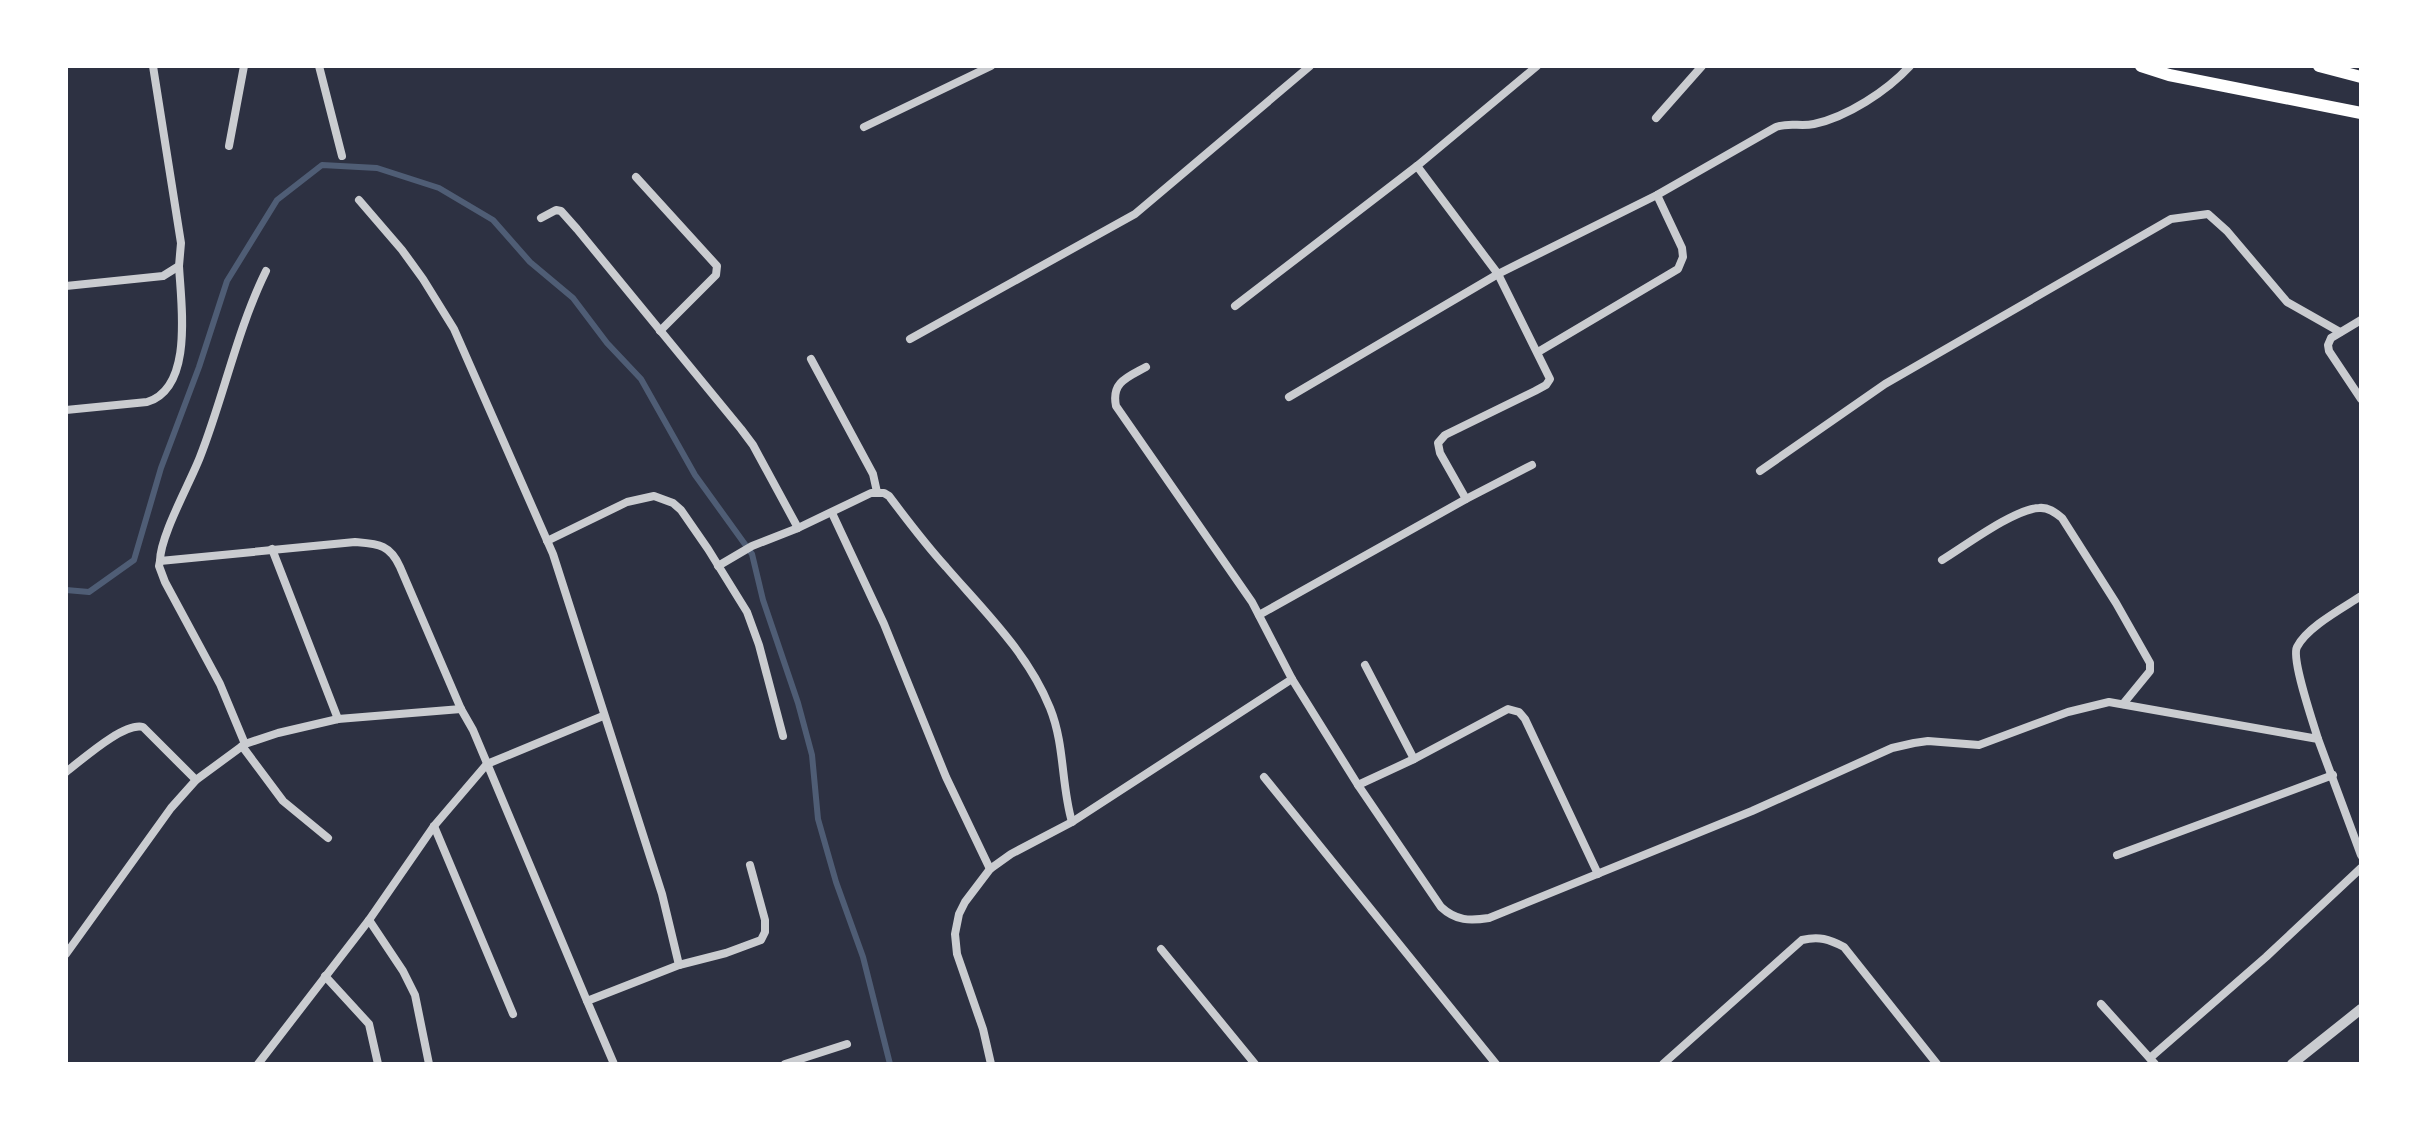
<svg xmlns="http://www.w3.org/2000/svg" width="2427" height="1130" font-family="'Golos Text',sans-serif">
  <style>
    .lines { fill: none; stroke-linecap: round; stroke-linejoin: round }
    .stream { stroke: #4f5d75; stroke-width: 6 }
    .minor { stroke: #caccd0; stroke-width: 8 }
    .tertiary { stroke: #caccd0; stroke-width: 10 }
    .primary { stroke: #fff; stroke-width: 12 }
  </style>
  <rect width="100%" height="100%" fill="#2d3142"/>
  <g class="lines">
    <!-- stream -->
    <path class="stream" d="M66 590 89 592 134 560 161 468 199 367 227 281 277 200 322 165 377 168 439 188 493 220 530 262 573 298 607 343 641 379 695 475 752 554 763 600 798 703 812 755 818 819 836 882 863 957 890 1064"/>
    <!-- minor -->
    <g class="minor">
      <path d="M319 66 342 156"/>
      <path d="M1656 118 1702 66"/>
      <path d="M864 127 991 66"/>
      <path d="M229 146 244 66"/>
      <path d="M1417 166 1498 274 1550 379 1546 385 1535 391 1445 435 1438 443 1440 453 1466 499 1532 465"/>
      <path d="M636 177 717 266 716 275 660 331"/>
      <path d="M359 200 402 250 423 279 454 329 553 554 662 894 679 965"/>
      <path d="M541 218 556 210 561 211 577 229 741 429 753 445 798 528"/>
      <path d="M66 286 163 276 179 266 181 243 153 66"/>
      <path d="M1235 306 1417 166 1537 66"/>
      <path d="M2361 320 2331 338 2328 345 2329 351 2361 399"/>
      <path d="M910 339 1135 214 1310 66"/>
      <path d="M1538 352 1678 269 1683 257 1682 248 1657 195"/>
      <path d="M811 359 873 474 877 492"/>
      <path d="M1146 367C1128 377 1111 382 1116 406L1252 602 1292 679"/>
      <path d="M1289 397 1498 274 1657 195 1776 127C1790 122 1800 127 1814 124 1847 117 1887 91 1910 66"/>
      <path d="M66 410 147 402C194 388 181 304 179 266"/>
      <path d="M1760 471 1885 384 2171 219 2208 214 2227 231 2287 302 2340 332"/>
      <path d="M832 513 884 624 946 777 990 869"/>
      <path d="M547 541 627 502 654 496 673 503 681 510 708 549 747 612 759 645 783 736"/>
      <path d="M272 549 338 719"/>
      <path d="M1942 560C1965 546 2014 509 2039 508 2048 507 2055 512 2062 518L2116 603 2150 663V671L2123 704"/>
      <path d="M160 561C160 536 190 483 200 457 224 396 237 330 266 271"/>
      <path d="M718 566 752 546 798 528 871 493H884L889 496C907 520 925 544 946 567 984 611 1028 653 1050 708 1065 745 1061 785 1072 822"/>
      <path d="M1259 615 1466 499"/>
      <path d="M1365 665 1414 759"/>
      <path d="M2318 739C2313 722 2291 659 2297 647 2307 627 2343 608 2361 596"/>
      <path d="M245 744 220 684 165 582 159 566 160 561 355 542C378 544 390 544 400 567L461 709 473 730 587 1001"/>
      <path d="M242 746 283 801 328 838"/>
      <path d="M66 772C83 759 124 722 143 727L196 780"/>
      <path d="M1264 777 1496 1064"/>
      <path d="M1358 785 1414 759 1508 709 1519 712 1525 719 1598 874"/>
      <path d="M434 826 513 1014"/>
      <path d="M2117 855 2333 775"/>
      <path d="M369 920 403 971 415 995 429 1064"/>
      <path d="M1161 949 1255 1064"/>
      <path d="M66 954 171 808 196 780 245 744 278 733 338 719 461 709"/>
      <path d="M325 976 369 1024 378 1064"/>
      <path d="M2101 1004 2155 1064"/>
      <path d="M2150 1058 2266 957 2361 868"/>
      <path d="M258 1064 369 920 434 826 487 764 603 716"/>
      <path d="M614 1064 587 1001 679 965 726 953 761 940 765 932V920L750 865"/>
      <path d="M785 1064 847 1044"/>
      <path d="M991 1064 983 1029 957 954 955 934 959 914 965 902 990 869 1011 854 1072 822 1292 679 1358 785 1441 907C1456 921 1470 921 1489 918L1752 811 1892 748 1914 743 1928 741 1979 745 2068 712 2109 702 2318 739 2361 855"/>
      <path d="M1663 1064 1802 940C1819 936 1829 939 1844 947L1937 1064"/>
    </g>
    <!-- tertiary -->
    <path class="tertiary" d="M2292 1064 2361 1009"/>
    <!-- primary -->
    <g class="primary">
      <path d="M2141 66 2169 75 2361 113"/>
      <path d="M2319 66 2361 77"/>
    </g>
  </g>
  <!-- border -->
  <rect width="2427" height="1130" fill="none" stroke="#ffffff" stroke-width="136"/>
</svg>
